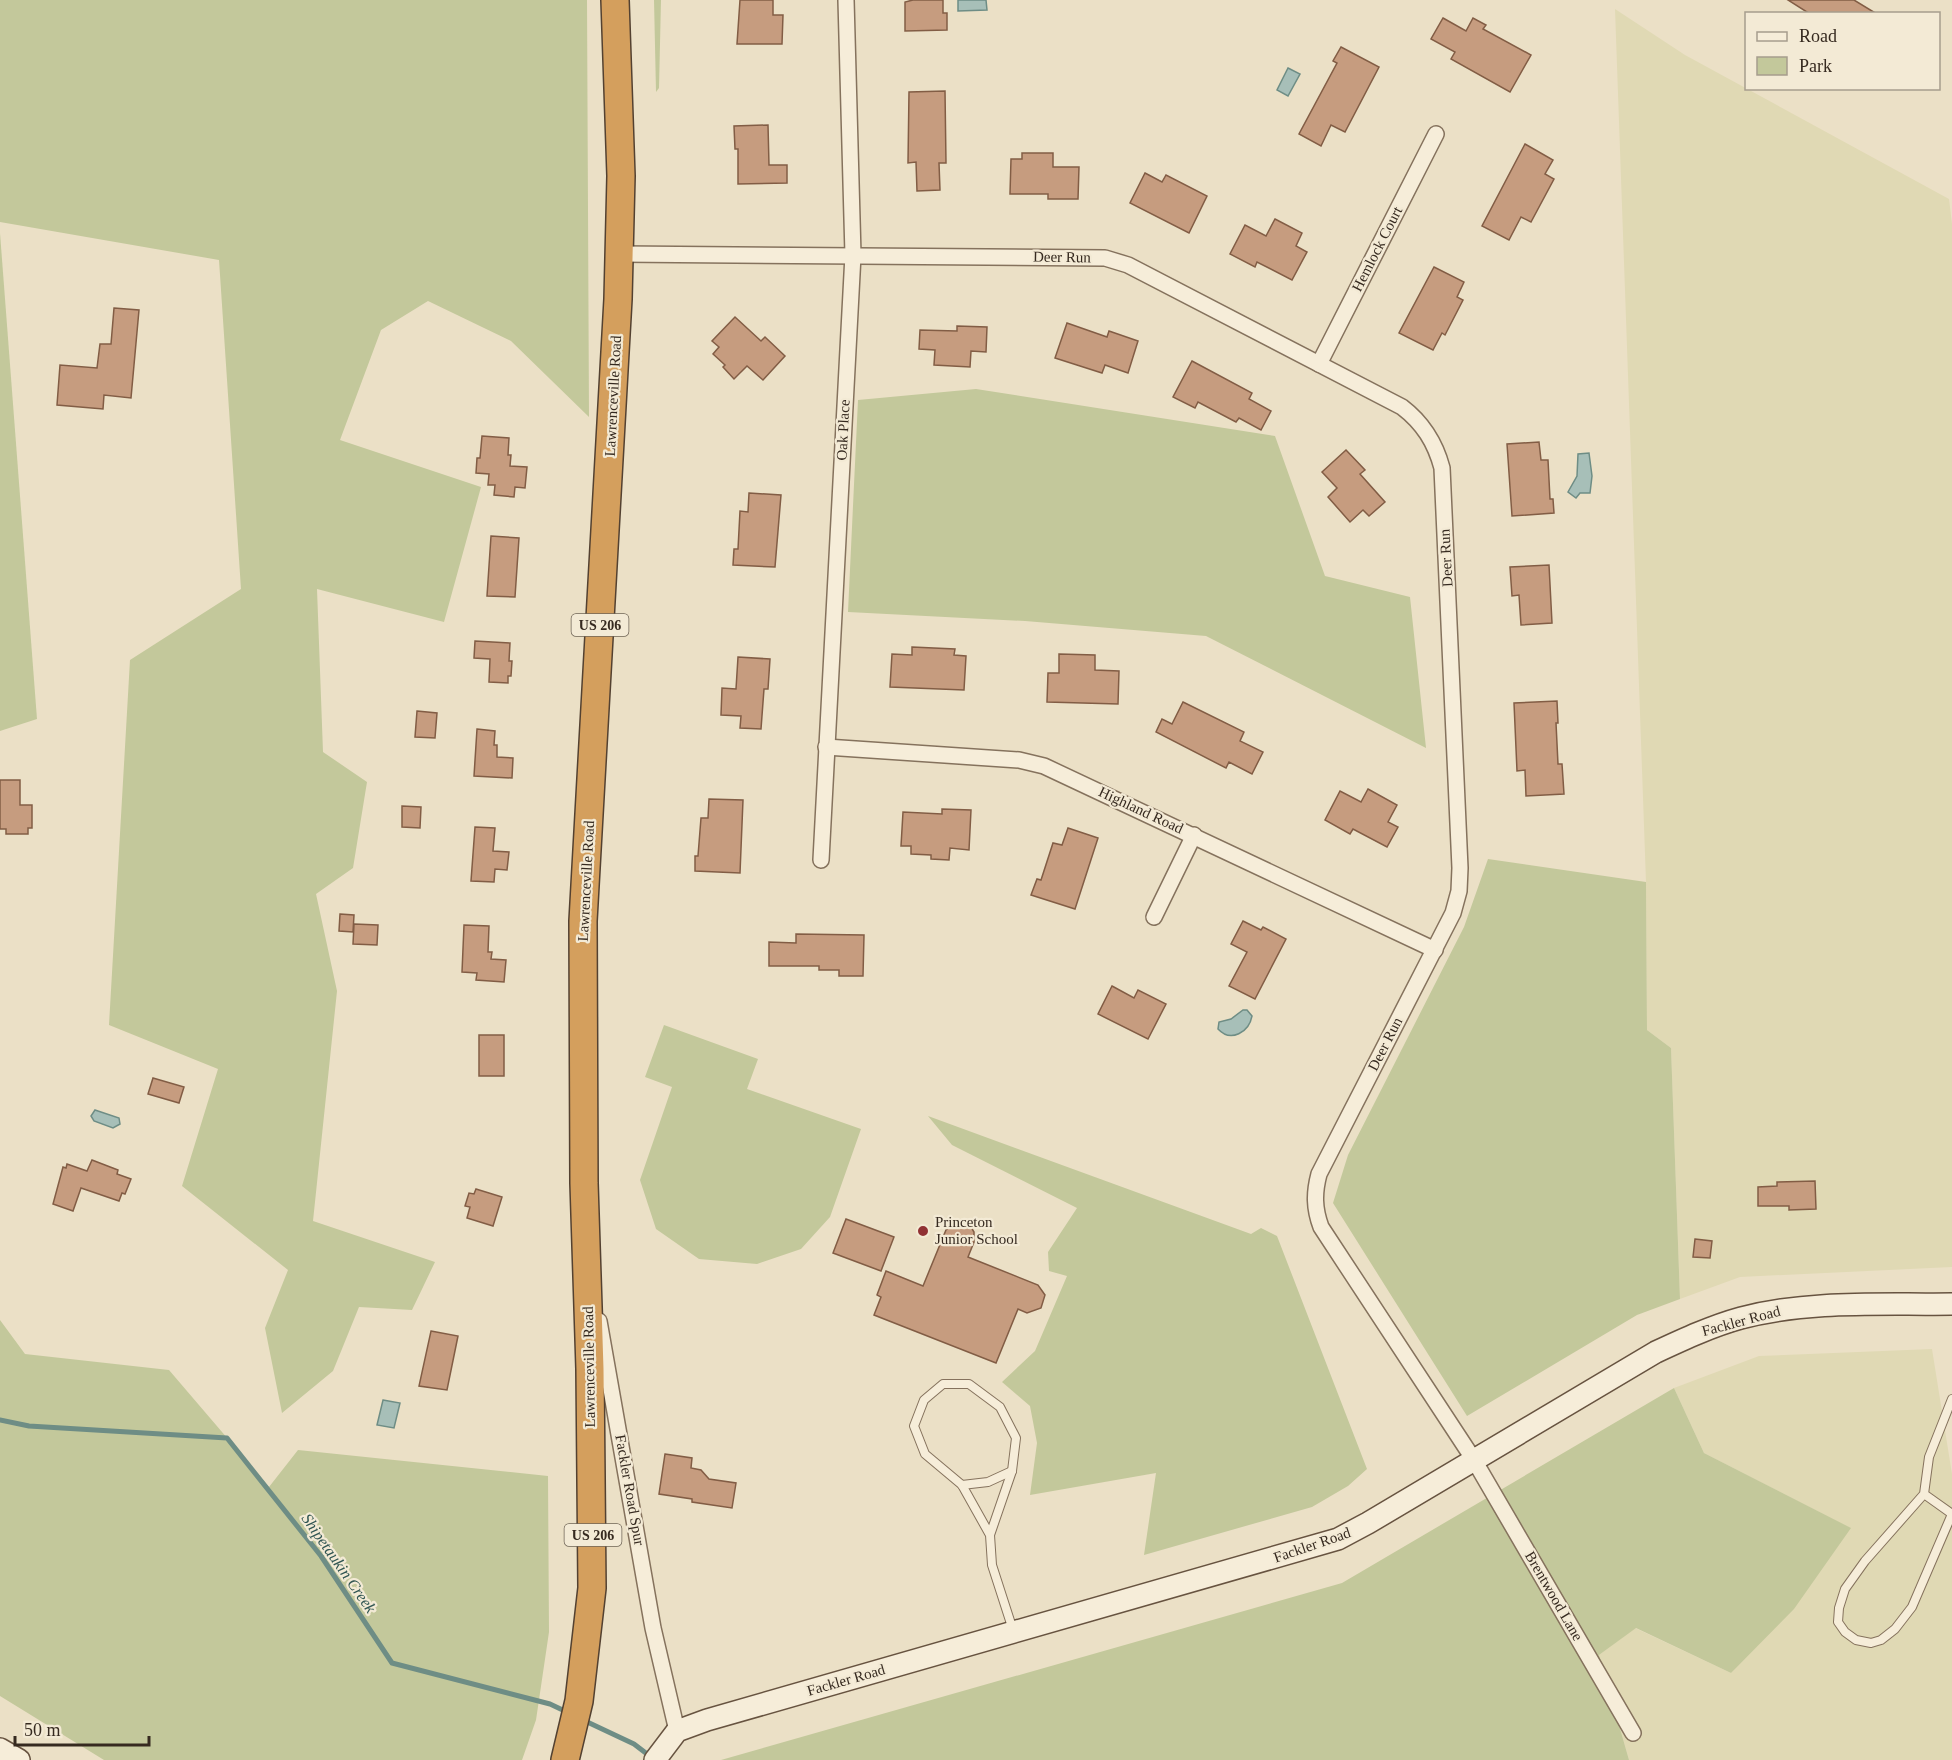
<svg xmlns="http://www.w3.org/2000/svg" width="1952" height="1760" font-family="'Times New Roman',serif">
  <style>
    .farmland { fill: #e0d9b4 }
    .green { fill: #c3c89b }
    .water { fill: #a7bfb8; stroke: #6e8d85; stroke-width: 1.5 }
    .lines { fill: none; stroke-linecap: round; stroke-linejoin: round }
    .stream { stroke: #6e8d85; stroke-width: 5 }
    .building { fill: #c69c7f; stroke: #825d45; stroke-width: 1.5 }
    .lane-casing { stroke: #85725d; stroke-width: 10 }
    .street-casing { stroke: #85725d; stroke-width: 18 }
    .secondary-casing { stroke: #675340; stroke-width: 24 }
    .highway-casing { stroke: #534131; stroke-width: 30 }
    .lane { stroke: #f6edd9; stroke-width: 8 }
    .street { stroke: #f6edd9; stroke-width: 15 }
    .secondary { stroke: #f6edd9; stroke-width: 21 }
    .highway { stroke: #d49f5d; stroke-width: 27 }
    .poi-dot { fill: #903133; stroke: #f3ead5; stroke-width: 2 }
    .labels { text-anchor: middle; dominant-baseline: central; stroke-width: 4.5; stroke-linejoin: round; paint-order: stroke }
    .shield { fill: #f3ead5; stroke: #6f6456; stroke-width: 1.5 }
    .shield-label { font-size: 14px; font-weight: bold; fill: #362a20 }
    .street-label { font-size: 15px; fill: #362a20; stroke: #f3ead5 }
    .poi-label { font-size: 15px; fill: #362a20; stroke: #f3ead5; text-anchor: start }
    .water-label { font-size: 16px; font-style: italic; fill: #305552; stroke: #f3ead5 }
  </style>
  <rect width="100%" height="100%" fill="#ebe0c6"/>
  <!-- farmland -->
  <g class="farmland">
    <path d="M1615 9 1685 55 1949 199 1952 224V1267L1740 1277 1680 1299 1671 1048 1647 1030 1646 882Z"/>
    <path d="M1932 1349 1952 1474V1760H1629L1599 1655 1635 1628 1731 1673 1850 1528 1704 1453 1674 1388 1759 1356Z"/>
  </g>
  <!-- green -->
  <g class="green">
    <path d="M0 0H587L589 417 511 341 428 301 381 330 340 440 481 487 444 622 317 589 323 752 367 782 353 868 316 894 337 991 313 1221 435 1262 412 1310 359 1307 333 1371 282 1413 265 1328 288 1270 182 1186 218 1069 109 1025 130 660 241 589 219 260 0 222Z"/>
    <path d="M654 0H661L659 88 656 92Z"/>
    <path d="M0 233 37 719 0 731Z"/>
    <path d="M976 389 1275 436 1325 576 1410 597 1426 748 1206 636 1025 621 848 612 858 400Z"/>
    <path d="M1488 859 1646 882 1647 1030 1671 1048 1680 1299 1637 1315 1467 1416 1333 1203 1348 1155 1464 927Z"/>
    <path d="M664 1025 758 1059 747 1089 861 1129 830 1217 801 1249 757 1264 699 1259 656 1229 640 1180 672 1087 645 1077Z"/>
    <path d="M928 1116 1251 1234 1261 1228 1277 1236 1367 1469 1348 1486 1312 1507 1144 1555 1156 1473 1030 1495 1037 1443 1030 1406 1002 1382 1035 1351 1067 1276 1049 1271 1048 1252 1077 1208 952 1145Z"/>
    <path d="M0 1320 25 1354 169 1370 269 1487 298 1450 548 1476 549 1632 536 1720 522 1760H104L0 1696Z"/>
    <path d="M1674 1388 1704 1453 1851 1528 1794 1609 1731 1673 1636 1628 1599 1655 1629 1760H721L1342 1583Z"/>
  </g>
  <!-- water -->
  <g class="water">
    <path d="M958 0H986L987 10 958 11Z"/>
    <path d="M1288 68 1300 74 1288 96 1277 90Z"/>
    <path d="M1589 453 1592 476 1590 493H1580L1576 498 1568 492 1577 476 1578 454Z"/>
    <path d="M1243 1010H1247L1252 1016C1249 1032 1231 1043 1218 1029L1219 1022 1231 1019Z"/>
    <path d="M95 1110 119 1118 120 1124 113 1128 94 1121 91 1116Z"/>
    <path d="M383 1400 400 1403 394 1428 377 1425Z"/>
  </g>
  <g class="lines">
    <!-- stream -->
    <g class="stream">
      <path d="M0 1420 29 1426 227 1438 321 1556 392 1663 550 1704 569 1713"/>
      <path d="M583 1720 634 1744 651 1757"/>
    </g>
  </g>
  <!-- building -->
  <g class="building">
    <path d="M740 0H773V15H783L782 44H737Z"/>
    <path d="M913 0H943V13H947V30L905 31V2Z"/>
    <path d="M1788 0H1854L1877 14H1810Z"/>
    <path d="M1443 18 1466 31 1473 18 1486 25 1483 29 1531 55 1510 92 1451 59 1455 52 1431 39Z"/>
    <path d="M1341 47 1379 67 1345 132 1331 125 1321 146 1299 134 1337 63 1333 61Z"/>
    <path d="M945 91 946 163H939L940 190 917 191 916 162 908 163 909 92Z"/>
    <path d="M768 125 769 165H787V183L738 184V149H735L734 126Z"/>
    <path d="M1525 144 1553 160 1545 174 1554 179 1531 222 1521 217 1509 240 1482 226Z"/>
    <path d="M1022 153H1053V167H1079L1078 199H1048V194H1010L1011 159H1022Z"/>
    <path d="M1145 173 1162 182 1166 175 1207 196 1189 233 1130 203Z"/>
    <path d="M1275 219 1302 233 1296 246 1307 252 1292 280 1257 262 1255 267 1230 254 1245 225 1266 236Z"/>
    <path d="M1434 267 1464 282 1457 297 1463 300 1445 335 1442 333 1433 350 1399 333Z"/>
    <path d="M114 308 139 310 131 398 104 395 103 409 57 405 60 365 97 368 100 344H111Z"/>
    <path d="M735 317 761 341 765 337 785 356 763 380 747 366 734 379 723 367 725 365 713 354 719 347 712 341Z"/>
    <path d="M1067 323 1107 337 1109 331 1138 341 1128 373 1105 365 1102 373 1055 358Z"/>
    <path d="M957 326 987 327 986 352 971 351 970 367 934 365 935 350 919 349 920 330 957 331Z"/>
    <path d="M1192 361 1252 393 1249 399 1271 411 1261 430 1239 418 1236 422 1198 402 1195 408 1173 397Z"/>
    <path d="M482 436 509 438 508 455H511L510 466 527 467 525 488 515 487 514 497 494 495 495 485H488L489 474 476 473 477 458H480Z"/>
    <path d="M1539 442 1541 460H1548L1550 499H1553L1554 513 1512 516 1507 444Z"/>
    <path d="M1346 450 1365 470 1360 474 1385 502 1369 516 1363 510 1350 522 1328 497 1337 488 1322 472Z"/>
    <path d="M749 493 781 495 775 567 733 565 734 549H738L740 511 748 512Z"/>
    <path d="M491 536 519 538 515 597 487 596Z"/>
    <path d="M1549 565 1552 623 1521 625 1519 595 1512 596 1510 567Z"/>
    <path d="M475 641 510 643 509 661H512L511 676H508V683L489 682 490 659 474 658Z"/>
    <path d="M912 647 955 649 954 655 966 656 964 690 890 687 892 654 912 655Z"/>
    <path d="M1059 654 1095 655V670L1119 671 1118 704 1047 702 1048 673H1059Z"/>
    <path d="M738 657 770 659 768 689H764L761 729 740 728 741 716 721 715 722 688 736 689Z"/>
    <path d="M1557 701 1558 723H1556L1558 764H1562L1564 794 1526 796 1525 770 1517 771 1514 703Z"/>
    <path d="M1183 702 1244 732 1240 741 1263 752 1252 774 1229 762 1226 768 1156 732 1162 719 1172 724Z"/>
    <path d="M417 711 437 713 435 738 415 737Z"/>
    <path d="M477 729 495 731 494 745H497V757L513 758 512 778 474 776Z"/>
    <path d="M0 780H20V805H32V828H28V834H6V829H0Z"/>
    <path d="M1368 789 1397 805 1388 822 1398 827 1387 847 1353 829 1350 834 1325 820 1340 791 1361 802Z"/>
    <path d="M709 799 743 800 740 873 695 871V856H698L701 818H708Z"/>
    <path d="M402 806 421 807 420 828 402 827Z"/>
    <path d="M942 809 971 810 969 850 950 848 949 860 931 859V855L911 854V846H901L903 812 942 814Z"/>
    <path d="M475 827 495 828 493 851 509 852 507 870 495 869 494 882 471 881Z"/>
    <path d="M1068 828 1098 838 1075 909 1031 895 1037 879 1041 880 1053 843 1062 845Z"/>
    <path d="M340 914 354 915 353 932 339 931Z"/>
    <path d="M1243 921 1261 930 1263 927 1286 939 1255 999 1229 986 1247 952 1231 944Z"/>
    <path d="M354 924 378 925 377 945 353 944Z"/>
    <path d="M464 925 489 926 488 952H492L491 959 506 960 504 982 476 980 477 973 462 972Z"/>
    <path d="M796 934 864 935 863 976H839V970H819V966H769V942L796 943Z"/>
    <path d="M1112 986 1134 998 1138 990 1166 1004 1148 1039 1098 1014Z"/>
    <rect x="479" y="1035" width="25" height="41"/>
    <path d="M153 1078 184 1087 179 1103 148 1094Z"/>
    <path d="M92 1160 118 1170 117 1174 131 1179 125 1194 122 1193 119 1201 81 1188 73 1211 53 1204 63 1167 66 1168 67 1164 87 1171Z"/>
    <path d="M1815 1181 1816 1209 1789 1210V1206H1758V1187L1777 1186V1182Z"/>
    <path d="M476 1189 502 1197 493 1226 467 1218 470 1207 465 1206 469 1193 474 1194Z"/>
    <path d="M846 1219 894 1237 881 1271 833 1253Z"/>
    <path d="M960 1221 969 1224 974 1232V1242L968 1257 1038 1285 1045 1295 1041 1308 1027 1313 1018 1309 996 1363 874 1315 881 1297 877 1295 886 1271 923 1286 946 1230 954 1222Z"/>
    <path d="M1695 1239 1712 1241 1710 1258 1693 1257Z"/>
    <path d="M431 1331 458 1336 447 1390 419 1386Z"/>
    <path d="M665 1454 692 1458 691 1468 701 1470 709 1479 736 1483 732 1508 692 1502V1499L659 1494Z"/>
  </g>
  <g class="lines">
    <defs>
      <g id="lane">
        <path d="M962 1485 988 1482 1012 1471"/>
        <path d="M1924 1494 1952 1514 1912 1607 1895 1629 1881 1640 1871 1643 1856 1640 1845 1632 1838 1622 1839 1608 1845 1589 1865 1561 1924 1494 1929 1457 1952 1399"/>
        <path d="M990 1535 1012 1471 1016 1438 1000 1407 969 1384H943L924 1400 914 1426 925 1454 962 1485 990 1535 992 1565 1013 1630"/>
      </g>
      <g id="street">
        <path d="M620 254 1105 258 1128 265 1402 407C1423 423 1435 442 1442 468L1460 868 1459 891 1453 913 1319 1174C1314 1193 1314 1208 1321 1227L1474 1460 1633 1733"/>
        <path d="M1319 364 1436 134"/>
        <path d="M826 747 1019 760 1044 766 1435 950"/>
        <path d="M821 860 853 255 846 0"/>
        <path d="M1154 917 1194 835"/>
        <path d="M599 1321 653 1628 677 1731"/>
      </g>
      <g id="secondary">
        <path d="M0 1749 19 1760"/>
        <path d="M655 1760 677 1731 707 1720 1338 1539 1368 1523 1656 1352C1684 1339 1712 1326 1741 1318 1810 1300 1882 1305 1952 1304"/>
      </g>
      <path id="highway" d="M565 1760 579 1701 592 1588 590 1369 584 1183 583 921 618 299 621 176 615 0"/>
    </defs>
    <!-- lane casing -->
    <use href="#lane" class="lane-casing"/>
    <!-- street casing -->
    <use href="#street" class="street-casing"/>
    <!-- secondary casing -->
    <use href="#secondary" class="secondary-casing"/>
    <!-- highway casing -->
    <use href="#highway" class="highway-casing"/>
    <!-- lane -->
    <use href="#lane" class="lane"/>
    <!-- street -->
    <use href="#street" class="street"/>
    <!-- secondary -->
    <use href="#secondary" class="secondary"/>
    <!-- highway -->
    <use href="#highway" class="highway"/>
  </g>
  <!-- markers -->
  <circle class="poi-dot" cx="923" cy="1231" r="6"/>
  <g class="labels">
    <!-- shield labels -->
    <g class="shield">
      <rect x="571.5" y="614" width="57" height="22" rx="4.5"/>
      <rect x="564.5" y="1524" width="57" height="22" rx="4.5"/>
    </g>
    <g class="shield-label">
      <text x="600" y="625">US 206</text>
      <text x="593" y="1535">US 206</text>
    </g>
    <!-- street labels -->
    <g class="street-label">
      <text transform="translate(1377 249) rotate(-63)">Hemlock Court</text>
      <text transform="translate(1062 257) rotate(1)">Deer Run</text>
      <text transform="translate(613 396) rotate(-87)">Lawrenceville Road</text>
      <text transform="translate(843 430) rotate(-87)">Oak Place</text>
      <text transform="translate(1446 558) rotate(-93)">Deer Run</text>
      <text transform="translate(1141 810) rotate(25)">Highland Road</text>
      <text transform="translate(586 881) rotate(-87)">Lawrenceville Road</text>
      <text transform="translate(1385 1044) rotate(-63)">Deer Run</text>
      <text transform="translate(1741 1321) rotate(-15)">Fackler Road</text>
      <text transform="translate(589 1367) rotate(-91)">Lawrenceville Road</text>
      <text transform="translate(630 1490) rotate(80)">Fackler Road Spur</text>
      <text transform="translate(1312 1545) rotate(-19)">Fackler Road</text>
      <text transform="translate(1554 1596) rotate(60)">Brentwood Lane</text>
      <text transform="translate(846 1680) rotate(-16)">Fackler Road</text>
    </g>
    <!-- poi labels -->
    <g class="poi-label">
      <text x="935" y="1222">Princeton<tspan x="935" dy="17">Junior School</tspan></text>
    </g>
    <!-- water labels -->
    <g class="water-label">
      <text transform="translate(339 1563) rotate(55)">Shipetaukin Creek</text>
    </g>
  </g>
  <!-- legend -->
  <rect x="1745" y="12" width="195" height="78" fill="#f3ead5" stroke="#a79d8d" stroke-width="1.5"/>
  <rect x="1757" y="32" width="30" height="9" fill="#f6edd9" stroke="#a79d8d" stroke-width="1.5"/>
  <text x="1799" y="42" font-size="18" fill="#362a20">Road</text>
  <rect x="1757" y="57" width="30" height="18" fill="#c3c89b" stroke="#a79d8d" stroke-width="1.5"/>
  <text x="1799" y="72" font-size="18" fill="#362a20">Park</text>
  <!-- scale -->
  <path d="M15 1736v9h134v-9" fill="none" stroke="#362a20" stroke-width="3"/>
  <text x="24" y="1736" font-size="18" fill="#362a20" stroke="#f3ead5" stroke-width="4.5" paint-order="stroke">50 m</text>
</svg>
